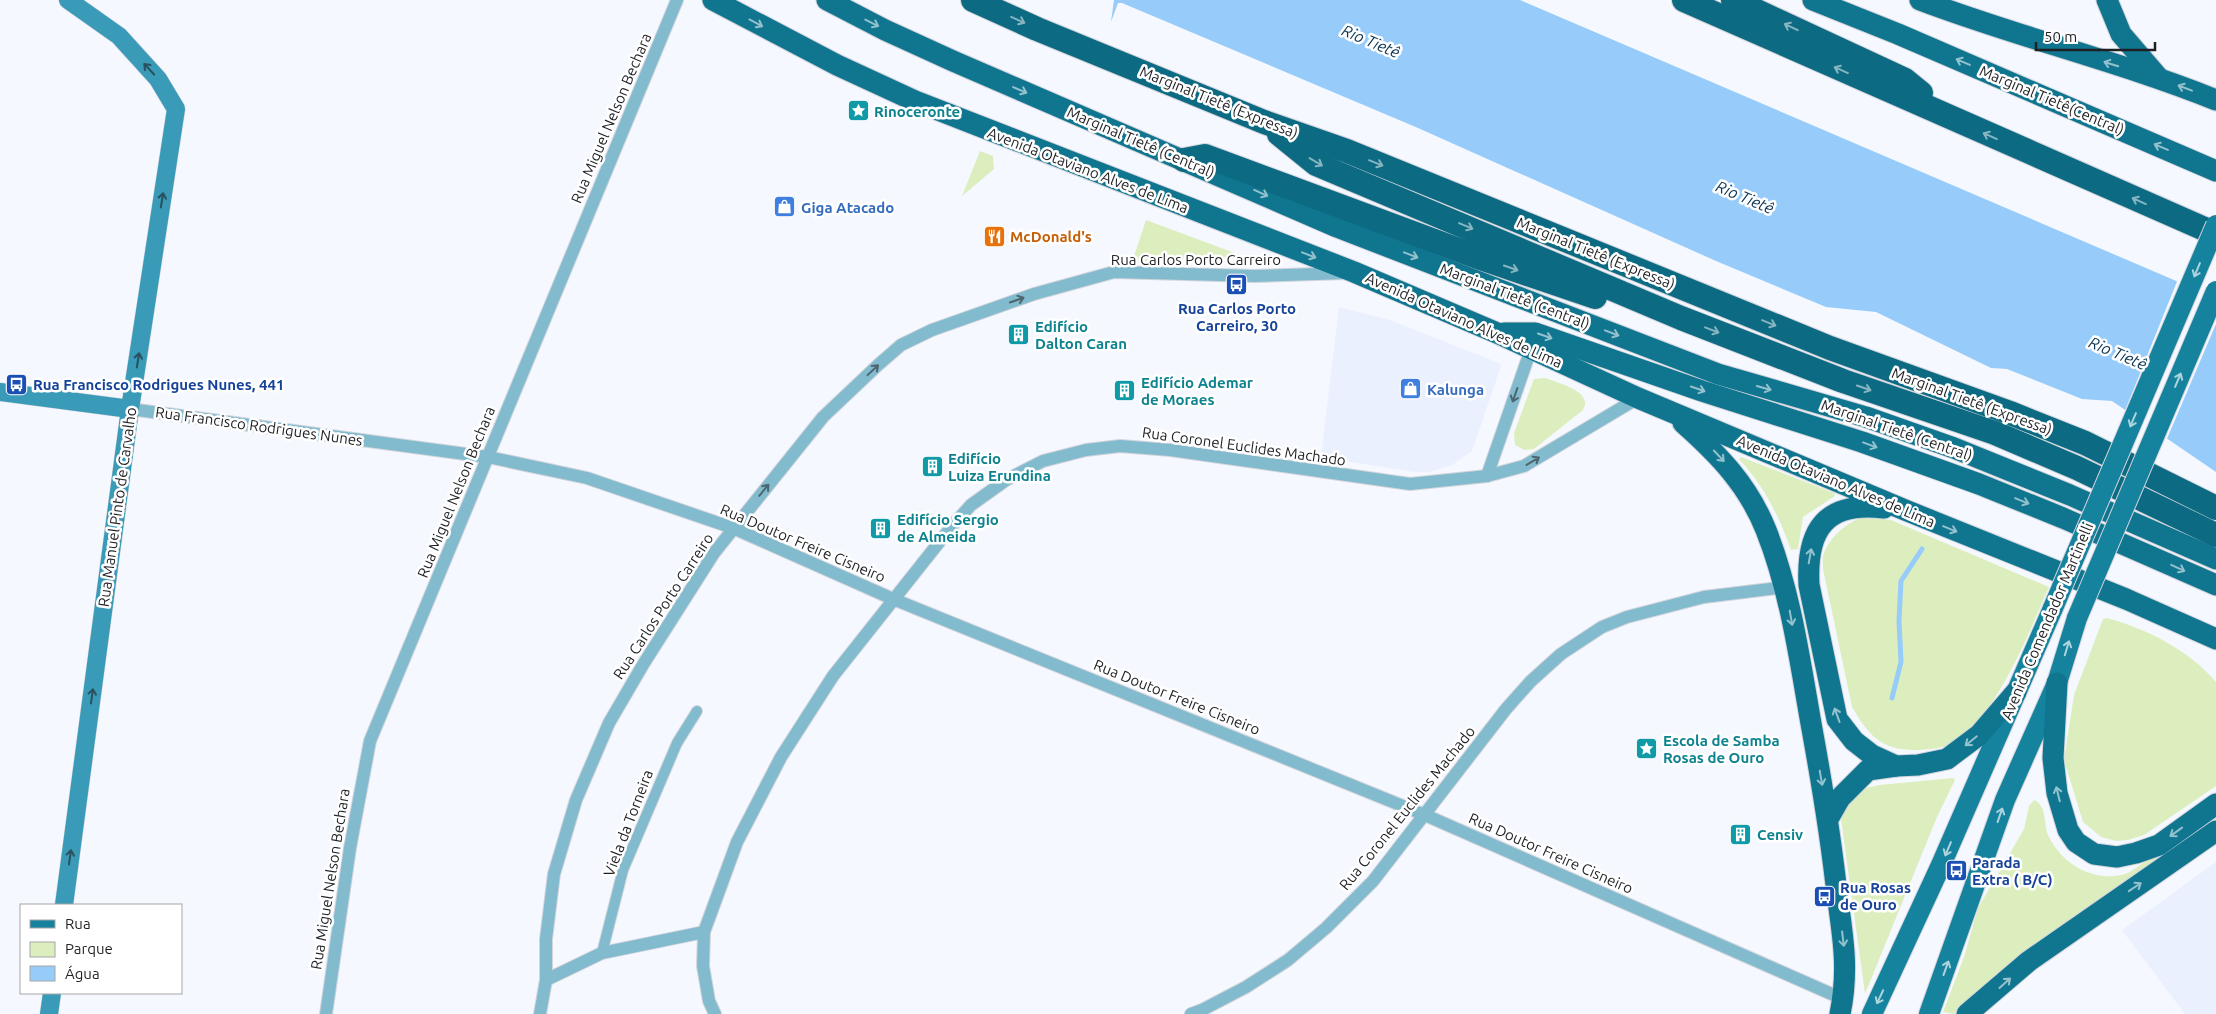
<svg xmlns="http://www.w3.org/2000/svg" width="2216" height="1014" font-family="Ubuntu,sans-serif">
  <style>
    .built { fill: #ebf0ff }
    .green { fill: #dceebe }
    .water { fill: #97ccfa }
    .pier { fill: #f6f8ff }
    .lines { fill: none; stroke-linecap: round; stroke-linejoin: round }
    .stream { stroke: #97ccfa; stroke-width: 5 }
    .pedestrian-casing { stroke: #d4d5dc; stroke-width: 12 }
    .minor-casing { stroke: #d4d5dc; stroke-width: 14 }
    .secondary-casing { stroke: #d4d5dc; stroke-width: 19 }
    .primary-casing { stroke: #d4d5dc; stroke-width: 22 }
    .trunk-casing { stroke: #d4d5dc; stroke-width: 23 }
    .motorway-casing { stroke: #d4d5dc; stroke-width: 26 }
    .pedestrian { stroke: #82bbce; stroke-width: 10 }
    .minor { stroke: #82bbce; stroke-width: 12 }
    .secondary { stroke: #3a9bb8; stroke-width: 18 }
    .primary { stroke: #15829e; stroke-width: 20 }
    .trunk { stroke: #107690; stroke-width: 21 }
    .motorway { stroke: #0c6b83; stroke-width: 24 }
    .primary-bridge-casing { stroke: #d4d5dc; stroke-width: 22; stroke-linecap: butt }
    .primary-bridge { stroke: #15829e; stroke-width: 20 }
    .oneway { stroke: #86b5c1 }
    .oneway2 { stroke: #93c1cd }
    .oneway3 { stroke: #2a515f }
    .oneway4 { stroke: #add3dd }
    .oneway5 { stroke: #4c6670 }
    .labels { text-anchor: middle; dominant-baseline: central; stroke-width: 5; stroke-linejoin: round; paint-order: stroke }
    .street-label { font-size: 15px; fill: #1f2024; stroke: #fff }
    .culture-label { font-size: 15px; font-weight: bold; fill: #0d838f; stroke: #fff; text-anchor: start }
    .shop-label { font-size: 15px; font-weight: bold; fill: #366cbe; stroke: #fff; text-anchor: start }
    .food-label { font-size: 15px; font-weight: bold; fill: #c56008; stroke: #fff; text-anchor: start }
    .transit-label { font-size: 15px; font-weight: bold; fill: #164399; stroke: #fff; text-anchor: start }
    .water-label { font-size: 16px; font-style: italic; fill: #0c3552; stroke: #fff }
  </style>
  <rect width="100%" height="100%" fill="#f6f8ff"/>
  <!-- built -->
  <g class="built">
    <path d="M1339 307 1390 320 1499 363 1501 366 1472 451 1452 465 1429 472H1414L1321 457Z"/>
    <path d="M2216 862V1014H2185L2122 930Z"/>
  </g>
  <!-- green -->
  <g class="green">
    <path d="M980 151 993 156 994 169 962 196Z"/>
    <path d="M1146 220 1251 259 1202 256 1132 262Z"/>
    <path d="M1546 378C1559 384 1594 391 1583 410L1534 449 1524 450 1515 445 1514 433 1534 379Z"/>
    <path d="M1741 457 1834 493 1835 496 1803 517 1798 549 1791 550C1779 516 1764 486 1739 459Z"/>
    <path d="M1865 516 1891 520 2049 587C2028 634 1998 714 1954 742 1943 749 1931 749 1918 750 1882 751 1869 736 1852 707L1823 569C1823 564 1822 557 1824 553 1831 535 1848 522 1865 516Z"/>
    <path d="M2107 618C2149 630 2187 649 2216 682V786L2144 835 2128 840 2116 841 2101 837 2083 822 2064 760 2074 695 2103 619Z"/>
    <path d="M1953 778 1955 780 1937 817 1865 994 1841 819 1854 791 1879 785Z"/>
    <path d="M2034 800C2048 806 2043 826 2049 837 2063 864 2091 881 2121 875 2129 874 2137 867 2144 862 2169 848 2193 834 2216 818V823L2038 942 1954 1014 1943 1012 1964 957 1978 908 2024 829 2029 806Z"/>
  </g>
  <!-- water -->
  <path class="water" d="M1114 0H1520L2216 298V472L2112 401 2082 399 2007 369 1991 368 1876 312 1826 307 1716 261 1418 128 1122 3H1118L1111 22Z"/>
  <!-- pier -->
  <path class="pier" d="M2178 279 2216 296V324L2166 441 2124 413Z"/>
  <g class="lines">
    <!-- stream -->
    <path class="stream" d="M1892 698 1901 662 1899 621 1901 581 1922 549"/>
    <defs>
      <path id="pedestrian" d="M602 953 623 870 677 743 697 711"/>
      <g id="minor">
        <path d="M130 409 488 457 587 478 733 528 893 599 1425 815 1843 999"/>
        <path d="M1487 476 1531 349"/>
        <path d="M546 980 602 953 704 932"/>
        <path d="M326 1014 350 848 370 741 677 0"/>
        <path d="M540 1014 546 980V939L554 874 576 800 609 723 644 663 714 553 823 417 878 365 901 345 932 330 1034 294 1114 272 1254 276 1346 273"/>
        <path d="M715 1014 709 1001 703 966 704 932 737 842 781 757 833 676 952 526 971 505 1006 480 1043 461 1086 450 1120 446 1170 450 1410 484 1487 476 1524 466 1638 398"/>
        <path d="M1191 1014 1202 1010 1246 987 1288 960 1326 928 1373 881 1506 709 1531 681 1561 654 1602 627 1627 617 1704 597 1786 587"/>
      </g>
      <g id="secondary">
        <path d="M0 392 130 409"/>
        <path d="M64 905 130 409 176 109 158 79 119 36 68 0"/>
        <path d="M49 1014 52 993"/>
      </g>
      <g id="primary">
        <path d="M1872 1014 1941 865 2053 608"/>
        <path d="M1929 1014 2005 800 2057 683 2077 618"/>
      </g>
      <g id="trunk">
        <path d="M713 0 837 65 915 101 1354 272 1497 333 1638 398 1905 510 2126 599 2216 639"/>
        <path d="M827 0 885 30 953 61 1337 227 1718 374 1866 417 1954 448 2070 495 2216 559"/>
        <path d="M1813 0 1898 34 2216 171"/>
        <path d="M1920 0C2017 37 2119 61 2216 100"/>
        <path d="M2107 0 2121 34 2158 77"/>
        <path d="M1504 333H1535L1702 391 1862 442 1979 484 2063 518 2216 585"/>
        <path d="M1683 423C1719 455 1748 485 1766 530 1791 593 1800 662 1812 729 1822 784 1831 838 1837 894 1843 937 1849 970 1840 1014"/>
        <path d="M1884 508C1826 501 1806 529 1809 585L1837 719 1854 741 1872 755 1896 766 1918 765 1947 759 1979 735 2016 692"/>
        <path d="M2057 683 2053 758 2057 793 2068 830 2076 842 2094 854 2117 857 2136 853 2159 845 2216 804"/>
        <path d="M1828 819 1840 798 1868 770 1896 766"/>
        <path d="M1967 1014 2029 961 2216 831"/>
      </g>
      <g id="motorway">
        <path d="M973 0 1037 29 1264 122 1347 151 1830 348 2010 413 2085 443 2216 508"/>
        <path d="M1684 0 2216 234"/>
        <path d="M1733 0 1905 80 1921 93"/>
        <path d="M1279 134 1316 164 1681 318 1843 381 1995 433 2077 468 2216 535"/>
        <path d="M1184 160 1205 156 1483 259 1595 297"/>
      </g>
    </defs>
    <!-- pedestrian casing -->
    <use href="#pedestrian" class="pedestrian-casing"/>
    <!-- minor casing -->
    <use href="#minor" class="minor-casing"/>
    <!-- secondary casing -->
    <use href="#secondary" class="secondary-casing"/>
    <!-- primary casing -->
    <use href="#primary" class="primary-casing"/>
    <!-- trunk casing -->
    <use href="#trunk" class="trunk-casing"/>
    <!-- motorway casing -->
    <use href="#motorway" class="motorway-casing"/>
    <!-- pedestrian -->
    <use href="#pedestrian" class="pedestrian"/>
    <!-- minor -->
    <use href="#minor" class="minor"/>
    <!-- secondary -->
    <use href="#secondary" class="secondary"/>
    <!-- primary -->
    <use href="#primary" class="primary"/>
    <!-- trunk -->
    <use href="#trunk" class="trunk"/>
    <!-- motorway -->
    <use href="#motorway" class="motorway"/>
    <defs>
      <g id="primary-bridge">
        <path d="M2053 608 2216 225"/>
        <path d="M2077 618 2216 291"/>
      </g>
    </defs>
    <!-- primary-bridge casing -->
    <use href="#primary-bridge" class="primary-bridge-casing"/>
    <!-- primary-bridge -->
    <use href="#primary-bridge" class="primary-bridge"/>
  </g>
  <!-- one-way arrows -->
  <defs><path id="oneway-shaft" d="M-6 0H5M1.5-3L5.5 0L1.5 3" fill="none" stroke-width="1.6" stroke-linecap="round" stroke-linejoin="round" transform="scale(1.25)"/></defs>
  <g class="oneway">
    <use href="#oneway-shaft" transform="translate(1018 20) rotate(24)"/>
    <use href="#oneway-shaft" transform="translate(1791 27) rotate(-155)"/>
    <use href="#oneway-shaft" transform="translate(1841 70) rotate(-156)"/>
    <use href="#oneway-shaft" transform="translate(1990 136) rotate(-156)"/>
    <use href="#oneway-shaft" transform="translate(1316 162) rotate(31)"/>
    <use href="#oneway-shaft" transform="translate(1376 163) rotate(22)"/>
    <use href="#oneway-shaft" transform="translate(2139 201) rotate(-156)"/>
    <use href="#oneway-shaft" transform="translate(1466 226) rotate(23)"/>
    <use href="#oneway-shaft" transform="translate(1511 268) rotate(19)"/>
    <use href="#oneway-shaft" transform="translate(1769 323) rotate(22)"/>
    <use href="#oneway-shaft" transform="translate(1712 330) rotate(21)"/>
    <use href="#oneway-shaft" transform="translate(1864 388) rotate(19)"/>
  </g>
  <g class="oneway2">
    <use href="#oneway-shaft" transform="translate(756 23) rotate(28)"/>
    <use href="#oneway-shaft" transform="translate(872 23) rotate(27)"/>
    <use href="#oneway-shaft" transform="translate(1963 62) rotate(-157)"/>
    <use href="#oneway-shaft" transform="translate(2111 64) rotate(-163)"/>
    <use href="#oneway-shaft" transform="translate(2185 88) rotate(-159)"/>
    <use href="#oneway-shaft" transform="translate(1020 90) rotate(23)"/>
    <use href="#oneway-shaft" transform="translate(2161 147) rotate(-157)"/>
    <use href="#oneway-shaft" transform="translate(1261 193) rotate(24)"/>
    <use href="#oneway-shaft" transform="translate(1309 255) rotate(21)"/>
    <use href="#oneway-shaft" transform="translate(1411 255) rotate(21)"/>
    <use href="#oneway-shaft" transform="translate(1612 333) rotate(21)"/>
    <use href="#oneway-shaft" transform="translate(1545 336) rotate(19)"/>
    <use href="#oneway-shaft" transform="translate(1764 388) rotate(16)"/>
    <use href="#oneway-shaft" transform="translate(1698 389) rotate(19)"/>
    <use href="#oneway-shaft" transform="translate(1870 445) rotate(20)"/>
    <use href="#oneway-shaft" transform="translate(1719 456) rotate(47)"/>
    <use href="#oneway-shaft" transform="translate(2022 501) rotate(22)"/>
    <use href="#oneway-shaft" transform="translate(1950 529) rotate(22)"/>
    <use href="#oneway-shaft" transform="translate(1810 556) rotate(-80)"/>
    <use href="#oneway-shaft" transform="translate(2178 568) rotate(25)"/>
    <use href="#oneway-shaft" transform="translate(1791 618) rotate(80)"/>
    <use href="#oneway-shaft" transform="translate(1837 715) rotate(-110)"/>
    <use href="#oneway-shaft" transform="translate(1971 741) rotate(141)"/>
    <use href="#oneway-shaft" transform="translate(1821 778) rotate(80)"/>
    <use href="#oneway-shaft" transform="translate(2058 794) rotate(-104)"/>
    <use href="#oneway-shaft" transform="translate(2176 832) rotate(144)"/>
    <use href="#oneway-shaft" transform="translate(2135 887) rotate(-34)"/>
    <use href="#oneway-shaft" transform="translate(1843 939) rotate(83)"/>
    <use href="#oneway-shaft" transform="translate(2005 983) rotate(-42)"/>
  </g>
  <g class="oneway3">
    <use href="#oneway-shaft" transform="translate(149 69) rotate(-133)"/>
    <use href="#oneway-shaft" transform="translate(162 200) rotate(-81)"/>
    <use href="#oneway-shaft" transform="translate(138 360) rotate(-81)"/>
    <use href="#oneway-shaft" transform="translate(92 696) rotate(-82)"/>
    <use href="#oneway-shaft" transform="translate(70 857) rotate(-82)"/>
  </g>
  <g class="oneway4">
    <use href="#oneway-shaft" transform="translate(2197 270) rotate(113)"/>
    <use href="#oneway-shaft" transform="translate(2178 380) rotate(-67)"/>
    <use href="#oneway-shaft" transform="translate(2133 420) rotate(113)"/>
    <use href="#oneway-shaft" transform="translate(2067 648) rotate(-73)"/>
    <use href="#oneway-shaft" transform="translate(2000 815) rotate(-71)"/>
    <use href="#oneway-shaft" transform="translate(1948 849) rotate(113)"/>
    <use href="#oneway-shaft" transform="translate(1946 968) rotate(-70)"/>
    <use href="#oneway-shaft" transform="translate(1880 997) rotate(115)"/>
  </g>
  <g class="oneway5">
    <use href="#oneway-shaft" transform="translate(1017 300) rotate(-19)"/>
    <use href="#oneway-shaft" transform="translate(873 370) rotate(-43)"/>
    <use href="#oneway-shaft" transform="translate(1515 395) rotate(109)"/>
    <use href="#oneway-shaft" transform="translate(1533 461) rotate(-31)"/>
    <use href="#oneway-shaft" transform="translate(764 490) rotate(-51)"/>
  </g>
  <!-- icons -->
  <defs>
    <symbol id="sight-square" viewBox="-11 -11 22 22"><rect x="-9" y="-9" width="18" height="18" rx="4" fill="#0f9aa8" stroke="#fff"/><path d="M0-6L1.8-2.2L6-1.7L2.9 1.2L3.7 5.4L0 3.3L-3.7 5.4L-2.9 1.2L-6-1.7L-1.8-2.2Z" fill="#fff"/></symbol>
    <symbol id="shop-square" viewBox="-11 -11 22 22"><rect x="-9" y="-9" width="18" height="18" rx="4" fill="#3f7fe0" stroke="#fff"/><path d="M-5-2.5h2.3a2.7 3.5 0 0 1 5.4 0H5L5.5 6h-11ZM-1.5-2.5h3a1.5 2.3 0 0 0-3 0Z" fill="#fff"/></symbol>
    <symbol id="restaurant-square" viewBox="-11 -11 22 22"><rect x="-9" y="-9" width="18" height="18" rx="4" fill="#e8710a" stroke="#fff"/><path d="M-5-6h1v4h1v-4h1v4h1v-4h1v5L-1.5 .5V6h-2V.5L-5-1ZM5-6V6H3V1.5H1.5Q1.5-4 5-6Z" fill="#fff"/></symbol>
    <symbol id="bus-square" viewBox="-11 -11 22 22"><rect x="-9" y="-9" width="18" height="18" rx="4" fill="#1a4fb4" stroke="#fff"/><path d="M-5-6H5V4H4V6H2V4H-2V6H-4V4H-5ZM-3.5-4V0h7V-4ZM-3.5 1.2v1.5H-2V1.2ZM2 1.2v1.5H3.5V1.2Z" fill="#fff"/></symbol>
    <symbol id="building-square" viewBox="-11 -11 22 22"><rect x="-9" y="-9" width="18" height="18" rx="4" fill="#0f9aa8" stroke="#fff"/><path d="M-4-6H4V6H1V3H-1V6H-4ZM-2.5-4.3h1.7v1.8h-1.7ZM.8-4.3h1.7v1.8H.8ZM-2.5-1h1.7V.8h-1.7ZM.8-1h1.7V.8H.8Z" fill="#fff"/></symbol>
  </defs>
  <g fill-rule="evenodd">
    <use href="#sight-square" x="846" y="98" width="25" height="25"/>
    <use href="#shop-square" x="772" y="194" width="25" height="25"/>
    <use href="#restaurant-square" x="982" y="224" width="25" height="25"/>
    <use href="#bus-square" x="1224" y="272" width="25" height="25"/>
    <use href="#building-square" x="1006" y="322" width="25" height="25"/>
    <use href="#bus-square" x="4" y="372" width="25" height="25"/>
    <use href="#shop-square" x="1398" y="376" width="25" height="25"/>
    <use href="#building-square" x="1112" y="378" width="25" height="25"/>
    <use href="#building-square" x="920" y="454" width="25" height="25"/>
    <use href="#building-square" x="868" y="516" width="25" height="25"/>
    <use href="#sight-square" x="1634" y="736" width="25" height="25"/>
    <use href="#building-square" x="1728" y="822" width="25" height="25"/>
    <use href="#bus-square" x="1944" y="858" width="25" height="25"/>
    <use href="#bus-square" x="1812" y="884" width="25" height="25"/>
  </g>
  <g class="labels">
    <!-- street labels -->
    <g class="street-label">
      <text transform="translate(2052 100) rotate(23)">Marginal Tietê(Central)</text>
      <text transform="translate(1219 102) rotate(22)">Marginal Tietê (Expressa)</text>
      <text transform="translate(611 118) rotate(-67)">Rua Miguel Nelson Bechara</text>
      <text transform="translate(1141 142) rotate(23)">Marginal Tietê (Central)</text>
      <text transform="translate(1088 170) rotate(21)">Avenida Otaviano Alves de Lima</text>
      <text transform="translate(1596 253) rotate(22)">Marginal Tietê (Expressa)</text>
      <text x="1196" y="259">Rua Carlos Porto Carreiro</text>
      <text transform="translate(1515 296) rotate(21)">Marginal Tietê (Central)</text>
      <text transform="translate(1464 320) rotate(24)">Avenida Otaviano Alves de Lima</text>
      <text transform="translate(1972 401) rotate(20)">Marginal Tietê (Expressa)</text>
      <text transform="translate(259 426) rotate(8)">Rua Francisco Rodrigues Nunes</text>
      <text transform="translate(1897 430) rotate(19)">Marginal Tietê (Central)</text>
      <text transform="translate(1244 446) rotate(8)">Rua Coronel Euclides Machado</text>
      <text transform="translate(1836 481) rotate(23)">Avenida Otaviano Alves de Lima</text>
      <text transform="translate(456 492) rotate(-68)">Rua Miguel Nelson Bechara</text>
      <text transform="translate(117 507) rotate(-82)">Rua Manuel Pinto de Carvalho</text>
      <text transform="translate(803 543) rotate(23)">Rua Doutor Freire Cisneiro</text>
      <text transform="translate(663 606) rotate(-57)">Rua Carlos Porto Carreiro</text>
      <text transform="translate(2047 621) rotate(-67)">Avenida Comendador Martinelli</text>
      <text transform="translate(1177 697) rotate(22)">Rua Doutor Freire Cisneiro</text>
      <text transform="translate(1407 808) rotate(-51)">Rua Coronel Euclides Machado</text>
      <text transform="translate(628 823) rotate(-69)">Viela da Torneira</text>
      <text transform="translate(1551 853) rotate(24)">Rua Doutor Freire Cisneiro</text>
      <text transform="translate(330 879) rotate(-81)">Rua Miguel Nelson Bechara</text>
    </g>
    <!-- culture labels -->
    <g class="culture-label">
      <text x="874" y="111">Rinoceronte</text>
      <text x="1035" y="326">Edifício<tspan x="1035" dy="17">Dalton Caran</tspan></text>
      <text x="1141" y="382">Edifício Ademar<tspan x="1141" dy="17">de Moraes</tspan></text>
      <text x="948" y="458">Edifício<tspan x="948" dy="17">Luiza Erundina</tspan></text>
      <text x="897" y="519">Edifício Sergio<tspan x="897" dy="17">de Almeida</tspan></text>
      <text x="1663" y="740">Escola de Samba<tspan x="1663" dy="17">Rosas de Ouro</tspan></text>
      <text x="1757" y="834">Censiv</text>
    </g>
    <!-- shop labels -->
    <g class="shop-label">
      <text x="801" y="207">Giga Atacado</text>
      <text x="1427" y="389">Kalunga</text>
    </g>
    <!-- food labels -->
    <g class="food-label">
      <text x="1010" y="236">McDonald's</text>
    </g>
    <!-- transit labels -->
    <g class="transit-label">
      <text x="1237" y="308" text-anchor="middle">Rua Carlos Porto<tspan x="1237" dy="17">Carreiro, 30</tspan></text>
      <text x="33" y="384">Rua Francisco Rodrigues Nunes, 441</text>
      <text x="1972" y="862">Parada<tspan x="1972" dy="17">Extra ( B/C)</tspan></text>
      <text x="1840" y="887">Rua Rosas<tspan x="1840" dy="17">de Ouro</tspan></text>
    </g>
    <!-- water labels -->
    <g class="water-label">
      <text transform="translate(1371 41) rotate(23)">Rio Tietê</text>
      <text transform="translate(1745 197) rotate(23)">Rio Tietê</text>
      <text transform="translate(2118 353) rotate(23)">Rio Tietê</text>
    </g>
  </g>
  <!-- legend -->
  <rect x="20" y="904" width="162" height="90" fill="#ffffff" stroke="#a5a6a7"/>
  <rect x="30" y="920" width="25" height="8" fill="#15829e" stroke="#a5a6a7"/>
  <text x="65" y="929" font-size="15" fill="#1f2024">Rua</text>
  <rect x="30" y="942" width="25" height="15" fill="#dceebe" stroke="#a5a6a7"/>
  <text x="65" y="954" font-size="15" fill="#1f2024">Parque</text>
  <rect x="30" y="966" width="25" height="15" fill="#97ccfa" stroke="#a5a6a7"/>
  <text x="65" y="979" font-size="15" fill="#1f2024">Água</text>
  <!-- scale -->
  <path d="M2036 42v8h119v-8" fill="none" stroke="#1f2024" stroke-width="2.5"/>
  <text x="2044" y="42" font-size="15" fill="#1f2024" stroke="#ffffff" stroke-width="4" paint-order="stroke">50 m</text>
</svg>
